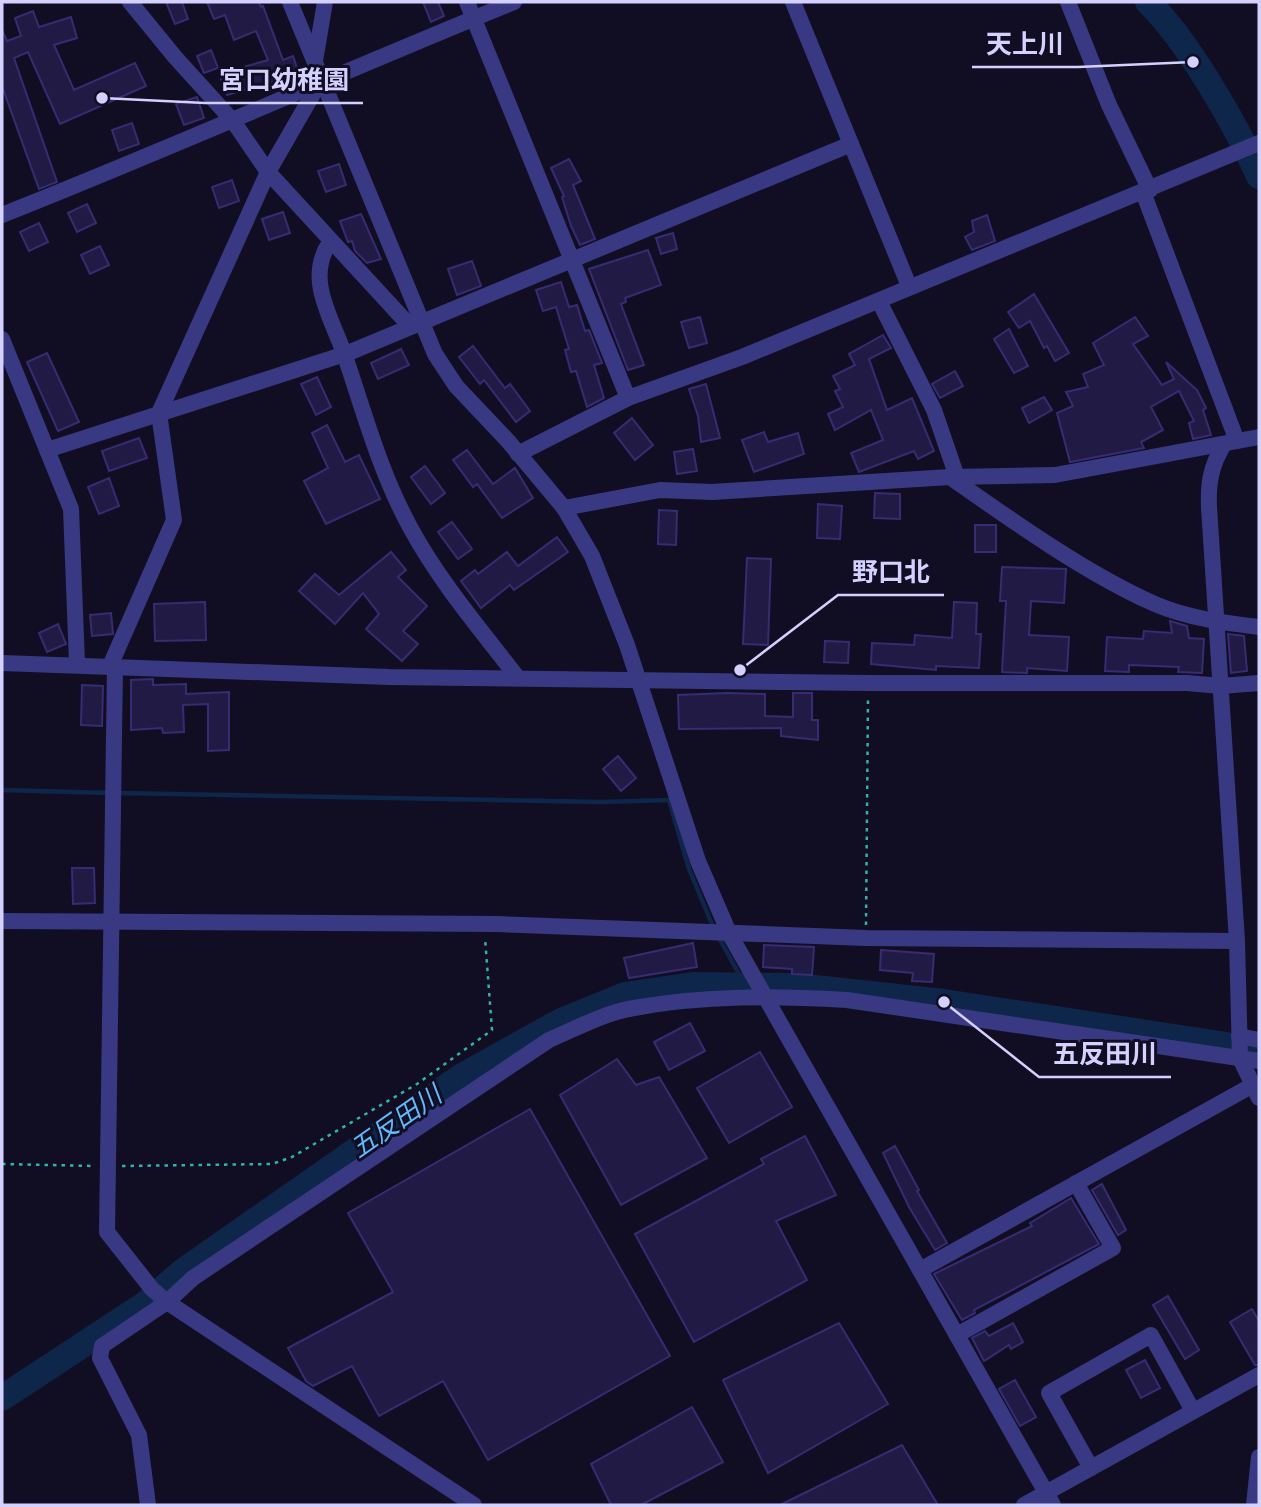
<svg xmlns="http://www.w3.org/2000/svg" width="1261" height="1507" font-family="'Fira Sans Condensed','Noto Sans JP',sans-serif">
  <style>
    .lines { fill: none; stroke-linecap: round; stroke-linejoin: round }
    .stream { stroke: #0d2649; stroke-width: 4.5 }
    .river { stroke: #0d2649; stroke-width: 26 }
    .building { fill: #211a45; stroke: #372c71; stroke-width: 2 }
    .path { stroke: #2fb5a8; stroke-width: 2.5; stroke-dasharray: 3.5 5; stroke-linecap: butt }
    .minor { stroke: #393983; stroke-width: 16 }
    .labels { text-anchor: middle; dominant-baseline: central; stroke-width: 6; stroke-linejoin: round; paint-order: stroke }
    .water-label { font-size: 26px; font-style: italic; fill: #5fbbff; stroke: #110e24 }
    .leader { fill: none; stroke: #d4d1ff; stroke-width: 2.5 }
    .callout-dot { fill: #d4d1ff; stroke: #110e24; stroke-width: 2.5 }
    .callout-label { font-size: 26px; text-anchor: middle; font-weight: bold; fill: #d4d1ff; stroke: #110e24; stroke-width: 6; stroke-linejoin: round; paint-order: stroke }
  </style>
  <rect width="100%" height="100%" fill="#110e24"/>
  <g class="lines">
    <!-- stream -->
    <g class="stream">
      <path d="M2 790 109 793"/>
      <path d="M118 793 601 802 669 800 689 869 714 929"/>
      <path d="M718 936 745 985"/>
    </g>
    <!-- river -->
    <g class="river">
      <path d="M1148 2C1188 41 1236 125 1259 176"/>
      <path d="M2 1398 145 1304 182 1272 462 1076 561 1021 625 995 692 985 797 986 944 1002 1259 1050"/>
    </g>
  </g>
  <!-- building -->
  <g class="building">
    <path d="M166 2H182L188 19 175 24Z"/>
    <path d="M207 2H259L261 7 263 6 283 60 293 56 300 77 280 84 278 80 227 95 219 74 268 60 256 31 234 40 225 15 214 19Z"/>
    <path d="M423 2H438L444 16 431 22Z"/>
    <path d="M33 11 39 27 71 17 77 38 54 45 74 90 135 63 146 86 60 124 28 52 14 58 57 182 39 189 2 86V30L7 41 21 36 15 18Z"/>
    <path d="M211 50 218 68 204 73 197 56Z"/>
    <path d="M197 97 204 118 184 125 176 104Z"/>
    <path d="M132 123 139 144 119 151 112 130Z"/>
    <path d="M569 159 581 181 573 185 595 239 580 245 571 226 562 197 564 196 551 168Z"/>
    <path d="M339 164 346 185 326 192 318 171Z"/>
    <path d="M232 180 239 201 219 208 212 187Z"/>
    <path d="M87 204 96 223 77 232 68 213Z"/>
    <path d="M283 212 290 233 269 240 262 219Z"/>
    <path d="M361 214 381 259 367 263 355 251 352 241 348 242 340 221Z"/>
    <path d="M987 215 995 241 972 250 965 237 974 232 972 221Z"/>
    <path d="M39 223 48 242 29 251 20 232Z"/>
    <path d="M673 233 677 249 661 254 656 238Z"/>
    <path d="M100 246 109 265 90 274 81 255Z"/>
    <path d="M648 250 661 285 625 298 626 302 621 304 644 365 628 370 589 269Z"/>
    <path d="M472 261 481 286 457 295 448 269Z"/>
    <path d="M561 282 569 307 577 305 585 331 589 330 602 363 594 365 604 398 587 407 576 371 571 372 565 350 569 349 556 307 543 311 536 290Z"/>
    <path d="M1034 294 1069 353 1055 361 1047 346 1044 348 1030 321 1019 328 1008 312Z"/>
    <path d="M700 317 707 343 689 348 681 322Z"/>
    <path d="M1135 317 1148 336 1133 344 1162 385 1174 379 1166 362 1197 390 1206 408 1203 410 1211 435 1193 439 1189 423 1194 421 1179 391 1151 407 1163 430 1141 442 1144 448 1070 462 1057 413 1073 406 1066 392 1088 387 1083 374 1104 365 1093 343Z"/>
    <path d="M1009 329 1028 366 1014 373 994 339Z"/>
    <path d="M883 335 891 348 869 359 887 410 912 398 934 451 918 459 914 451 859 472 851 453 883 440 871 410 835 430 828 414 843 407 835 391 840 389 833 376 855 365 849 354Z"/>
    <path d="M473 346 505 388 510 384 530 411 516 422 484 380 480 384 459 357Z"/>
    <path d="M401 349 409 365 378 379 371 363Z"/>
    <path d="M47 353 79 422 58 431 27 362Z"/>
    <path d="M955 371 963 386 940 398 932 384Z"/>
    <path d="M317 377 331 407 316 415 301 384Z"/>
    <path d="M706 384 720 438 701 442 698 416 689 389Z"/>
    <path d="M1044 397 1052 410 1029 423 1022 408Z"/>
    <path d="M632 418 653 445 635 460 614 433Z"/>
    <path d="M327 425 345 462 359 455 380 499 326 524 304 481 328 468 312 433Z"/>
    <path d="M764 432 768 442 798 433 804 454 754 472 742 440Z"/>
    <path d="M139 438 147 458 109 471 102 451Z"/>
    <path d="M693 449 697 471 677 474 674 452Z"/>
    <path d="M467 450 493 484 515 468 533 498 502 518 477 484 473 487 453 460Z"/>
    <path d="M425 466 445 493 431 504 411 477Z"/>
    <path d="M109 478 119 506 99 514 88 487Z"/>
    <path d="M875 493 900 494V519L874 518Z"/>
    <path d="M818 504 842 506 840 539 817 538Z"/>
    <path d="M659 510 677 511 676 545 658 544Z"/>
    <path d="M452 522 472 549 458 559 438 532Z"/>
    <rect x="975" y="525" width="21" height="27"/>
    <path d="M557 537 568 552 514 590 510 585 481 608 461 581 475 570 478 574 507 552 518 566Z"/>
    <path d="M391 552 406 570 398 577 427 606 403 631 418 644 402 661 366 629 379 614 363 593 335 624 299 591 315 574 339 595Z"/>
    <path d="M747 558 771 559 768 645 743 644Z"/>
    <path d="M1002 567 1066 569 1064 603 1031 601 1029 635 1069 637 1067 671 1027 668V673L1002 672 1006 601H1000Z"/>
    <path d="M205 602 206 640 155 641 154 604Z"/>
    <path d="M954 602 977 603 976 634H981L979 668 936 666V670L871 664 872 643 914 645 915 635 952 638Z"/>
    <path d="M111 613 113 634 92 636 90 615Z"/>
    <path d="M1170 621 1187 626 1189 638 1204 639 1202 673 1178 672 1179 667 1129 665V672L1105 671 1107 637 1143 639 1144 631 1172 633Z"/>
    <path d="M58 624 66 644 47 652 39 633Z"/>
    <path d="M1228 634 1244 636 1247 671 1231 673Z"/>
    <path d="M825 641 849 642 848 663 824 662Z"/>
    <path d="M153 679V685L186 684V694L229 692V750L208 751V704L183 705 184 732 163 733 162 728 131 730V680Z"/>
    <path d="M82 685 103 686 102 726 81 725Z"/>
    <path d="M727 693 765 694V716L793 717V693H812V720H818V740L781 736V728L679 729 678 695Z"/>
    <path d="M618 756 636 778 621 791 603 769Z"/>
    <path d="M72 868H94L95 903 73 904Z"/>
    <path d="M693 943 697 967 629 978 624 958Z"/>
    <path d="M764 945 814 947 812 975 792 974V969L763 967Z"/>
    <path d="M881 950 934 954 932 982 912 981 913 973 880 970Z"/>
    <path d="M690 1023 705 1051 669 1070 654 1042Z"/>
    <path d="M760 1052 792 1107 729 1143 697 1088Z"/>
    <path d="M617 1059 636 1085 659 1077 707 1158 621 1205 560 1095Z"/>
    <path d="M530 1109 670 1356 488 1460 443 1381 379 1416 352 1366 313 1386 306 1381 288 1348 393 1292 348 1213Z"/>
    <path d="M805 1136 836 1195 776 1221 807 1280 694 1342 635 1234 764 1164 761 1159Z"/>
    <path d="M895 1146 919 1190 917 1191 947 1243 935 1250 909 1207 883 1153Z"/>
    <path d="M1102 1184 1126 1230 1118 1235 1092 1190Z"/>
    <path d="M1071 1198 1099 1244 974 1310 975 1313 962 1320 934 1274 1032 1226 1030 1223Z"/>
    <path d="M1168 1296 1199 1350 1185 1359 1153 1305Z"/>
    <path d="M1252 1309 1259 1321V1365H1255L1230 1322Z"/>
    <path d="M839 1323 888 1404 768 1473 723 1380Z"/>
    <path d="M1013 1323 1023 1342 1011 1349 1009 1345 984 1361 972 1338 985 1331 989 1336Z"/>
    <path d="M1145 1360 1160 1388 1141 1398 1126 1370Z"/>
    <path d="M1015 1380 1036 1417 1020 1426 999 1389Z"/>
    <path d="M692 1407 723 1462 641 1505H611L591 1464Z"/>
    <path d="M902 1445 938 1505H780Z"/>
  </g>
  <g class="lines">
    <!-- path -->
    <g class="path">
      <path d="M866 925 868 697"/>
      <path d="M2 1164 94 1166"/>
      <path d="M122 1166 272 1164 292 1157 417 1084 492 1030 485 938"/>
    </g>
    <!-- minor -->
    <g class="minor">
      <path d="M130 2 175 57 233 121 268 172 410 326"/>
      <path d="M290 2 435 354 456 386 508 441 564 508 592 556 627 645 698 861 729 933 1053 1505"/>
      <path d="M467 2 628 398"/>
      <path d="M793 2 909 286"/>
      <path d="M1068 2 1109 105 1150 190"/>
      <path d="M315 61 325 2"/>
      <path d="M1143 192 1237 441"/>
      <path d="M2 215C174 147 344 71 514 2"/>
      <path d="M330 242C305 278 331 317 344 353 364 412 380 472 410 527 439 581 481 630 518 678"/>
      <path d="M879 301 934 410 957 477"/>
      <path d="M2 339 71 509 77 663"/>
      <path d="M1224 444C1211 466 1208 482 1209 507L1237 941 1240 1058 1259 1098"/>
      <path d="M47 450 348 353 851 144"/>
      <path d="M518 454 628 398 742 357 1259 143"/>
      <path d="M950 477C1011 520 1087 574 1155 604 1187 618 1225 623 1259 627"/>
      <path d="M564 508 660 490 712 492 950 477 1055 475 1259 437"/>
      <path d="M2 663 389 677 868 683H1187L1221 686 1259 683"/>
      <path d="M110 666 174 520 159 413 268 172 321 80"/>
      <path d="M115 666 107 1232 152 1289 167 1302 474 1505"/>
      <path d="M2 921 497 924 866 938 1237 941"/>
      <path d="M1239 1036 1259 1040"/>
      <path d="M920 1270 1253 1085"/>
      <path d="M957 1335 1113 1248 1076 1183"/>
      <path d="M1091 1468 1049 1393 1151 1335 1193 1411"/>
      <path d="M148 1505 139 1435 100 1358 102 1346 167 1302 193 1278 549 1040C577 1028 604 1013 634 1008 704 995 777 996 847 1000L1259 1061"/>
      <path d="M1024 1505 1259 1375"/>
      <path d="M1254 1505 1259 1457"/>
    </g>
  </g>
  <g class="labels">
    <!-- water labels -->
    <g class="water-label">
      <text transform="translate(396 1122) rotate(-35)">五反田川</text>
    </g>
  </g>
  <!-- callouts -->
  <path class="leader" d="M1193 62L1078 67H972M102 98L205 103H363M740 670L838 595H944M944 1002L1039 1077H1171"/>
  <g class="callout-dot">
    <circle cx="1193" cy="62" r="7"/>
    <circle cx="102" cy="98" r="7"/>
    <circle cx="740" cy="670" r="7"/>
    <circle cx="944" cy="1002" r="7"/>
  </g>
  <g class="callout-label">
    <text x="1025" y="53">天上川</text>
    <text x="284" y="89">宮口幼稚園</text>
    <text x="891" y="581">野口北</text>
    <text x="1105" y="1063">五反田川</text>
  </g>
  <!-- border -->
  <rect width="1261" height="1507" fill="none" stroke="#d4d1ff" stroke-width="7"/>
</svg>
